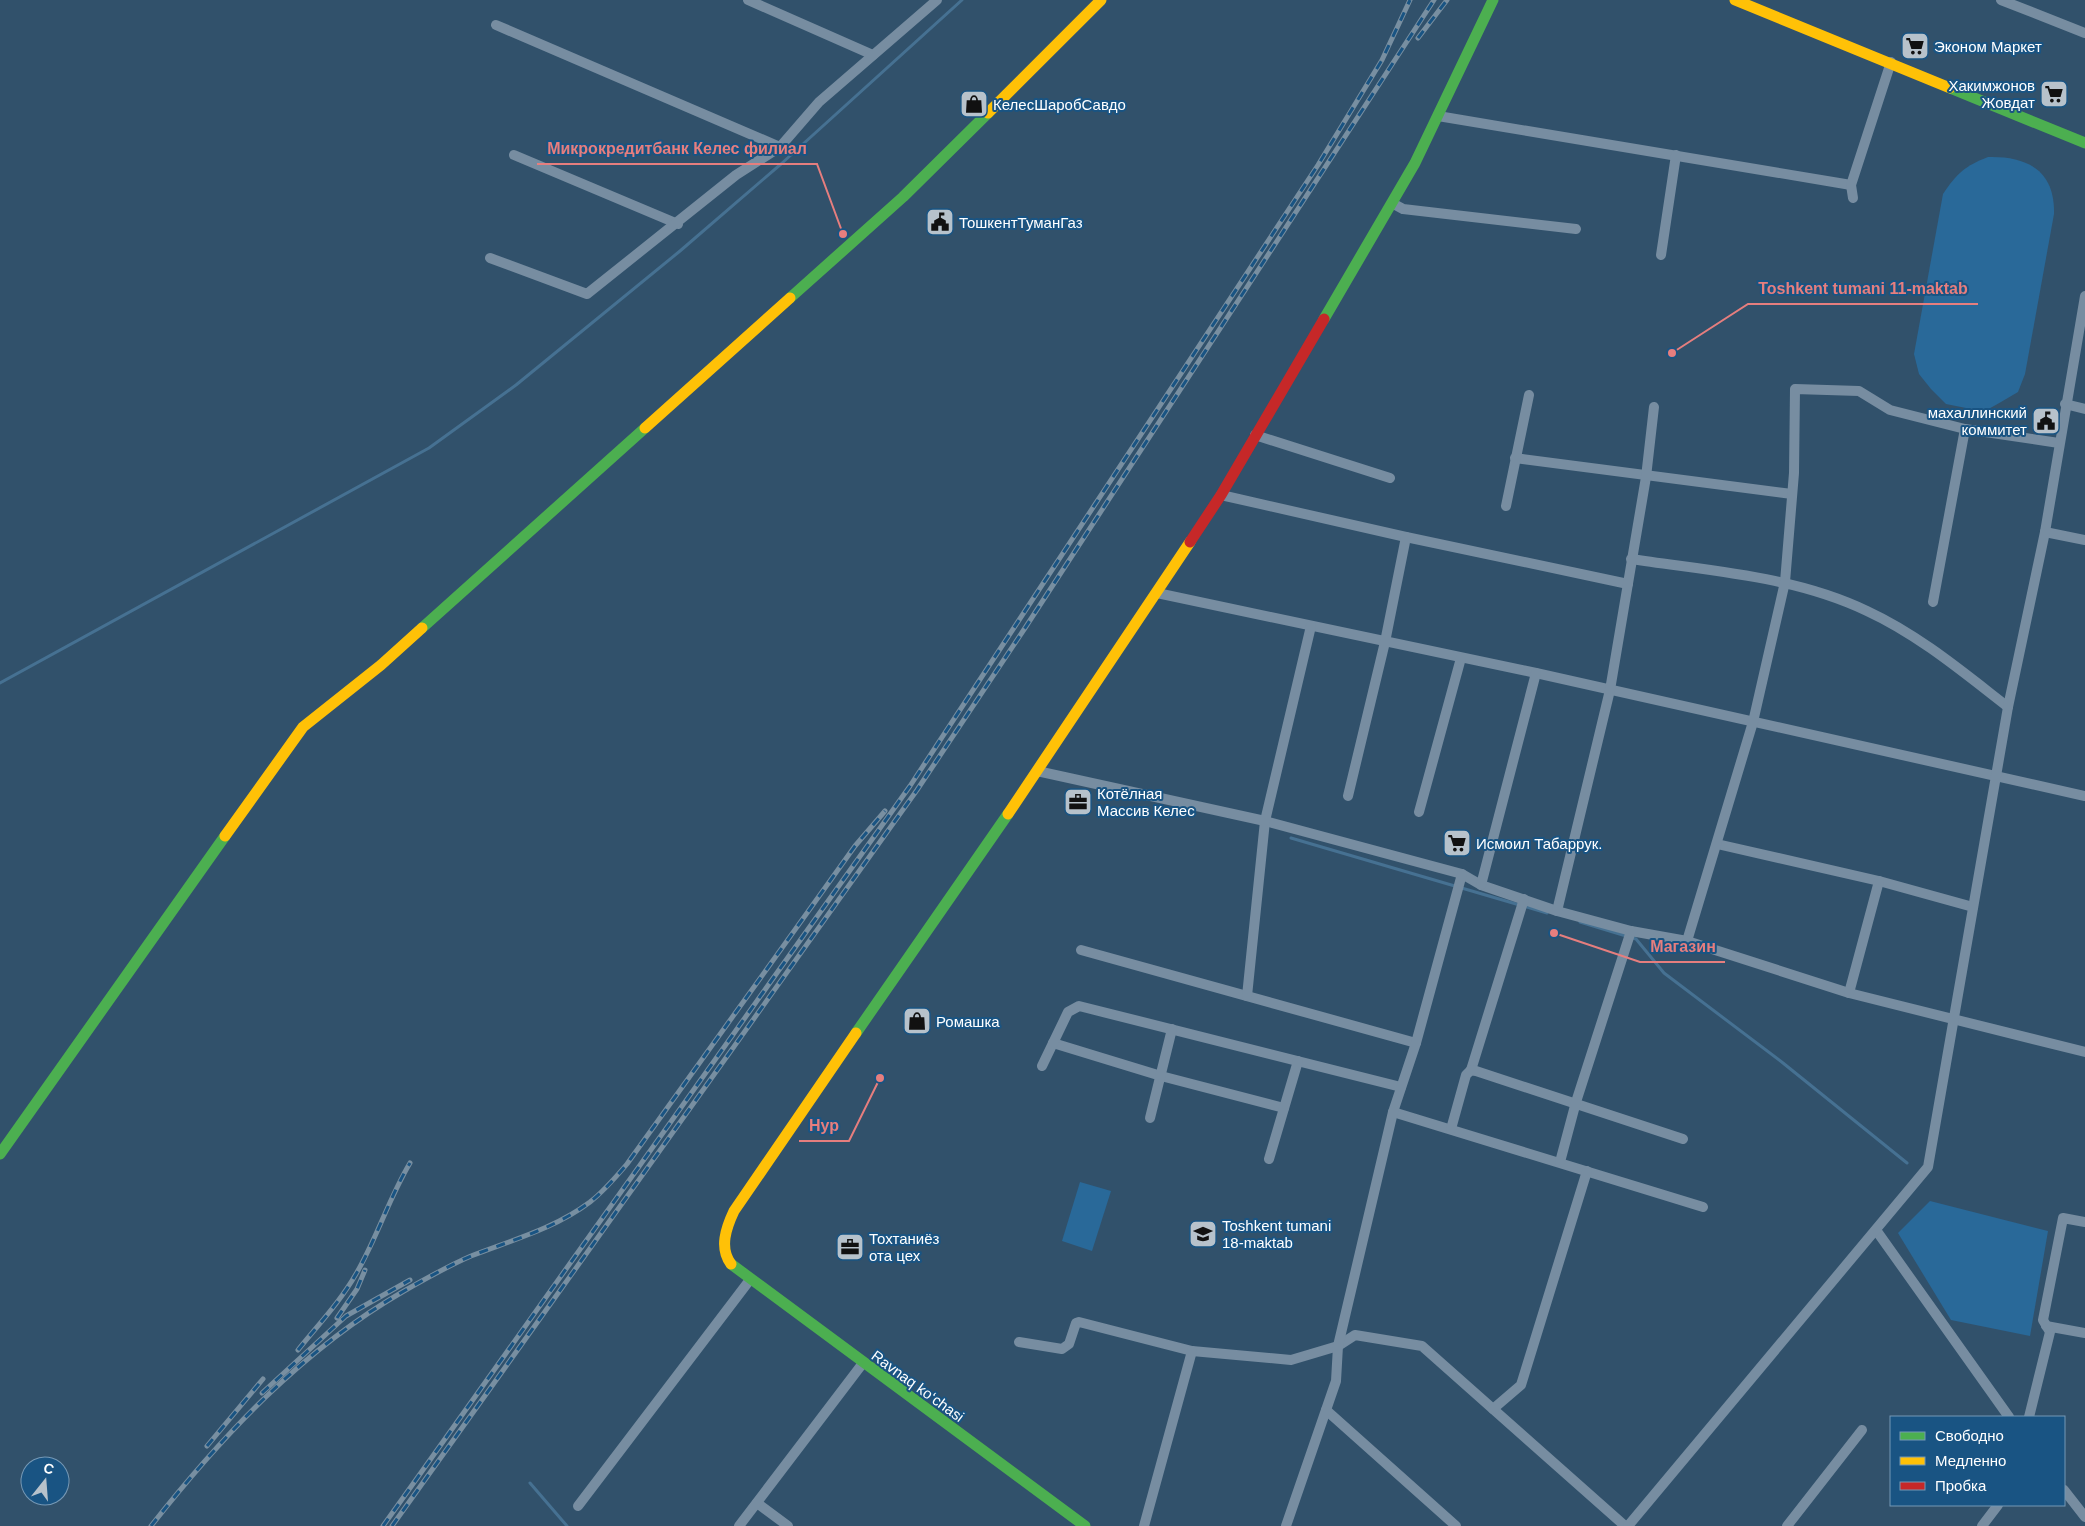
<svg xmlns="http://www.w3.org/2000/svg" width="2085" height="1526" font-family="Helvetica,sans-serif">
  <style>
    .pitch { fill: #296999 }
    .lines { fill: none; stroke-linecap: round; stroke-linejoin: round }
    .stream { stroke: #467192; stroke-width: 3 }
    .street { stroke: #778da1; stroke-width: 10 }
    .fast { stroke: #4caf50; stroke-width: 11 }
    .slow { stroke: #ffc107; stroke-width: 11 }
    .jam { stroke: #c62828; stroke-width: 11 }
    .rail-casing { stroke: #788fa1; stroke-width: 5 }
    .rail { stroke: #195483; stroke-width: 3; stroke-dasharray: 9; stroke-linecap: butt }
    .labels { text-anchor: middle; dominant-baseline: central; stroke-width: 4; stroke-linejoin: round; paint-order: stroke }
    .poi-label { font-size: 15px; fill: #fff; stroke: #195483; text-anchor: start }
    .street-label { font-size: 15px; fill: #fff; stroke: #195483 }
    .leader { fill: none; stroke: #e67e7e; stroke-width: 2 }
    .callout-dot { fill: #e67e7e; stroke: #195483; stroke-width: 2 }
    .callout-label { font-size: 16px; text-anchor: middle; font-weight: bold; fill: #e67e7e; stroke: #195483; stroke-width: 4; stroke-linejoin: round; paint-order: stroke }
  </style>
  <rect width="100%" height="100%" fill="#31516b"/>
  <!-- pitch -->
  <g class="pitch">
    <path d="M1988 157C2028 156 2055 171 2054 214L2025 374 2018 392 2001 402 1985 411 1966 408 1946 404 1931 389 1919 374 1914 354 1943 194C1957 173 1965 166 1988 157Z"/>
    <path d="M1080 1182 1111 1191 1092 1251 1062 1241Z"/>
    <path d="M1930 1201 2048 1231 2030 1336 1951 1320 1898 1233Z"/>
  </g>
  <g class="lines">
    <!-- stream -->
    <g class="stream">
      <path d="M0 683 429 448 516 385 680 251 781 164 962 0"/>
      <path d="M1291 838 1547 913"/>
      <path d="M1580 922 1636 939 1664 973 1783 1063 1907 1163"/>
      <path d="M530 1483 567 1526"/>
    </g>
    <!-- street -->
    <g class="street">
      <path d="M748 0 873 55"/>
      <path d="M2001 0 2085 33"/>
      <path d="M496 25 780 147"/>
      <path d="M1438 116 1851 185"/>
      <path d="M514 155 678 224"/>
      <path d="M1853 198 1851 185 1891 62"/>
      <path d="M1392 203 1403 209 1576 229"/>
      <path d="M1661 255 1676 155"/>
      <path d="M490 258 587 294 736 175 780 147 819 102 937 0"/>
      <path d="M2065 404 2085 409"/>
      <path d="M1255 435 1390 478"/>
      <path d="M1515 458 1792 494"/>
      <path d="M1221 495 1406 537 1628 584"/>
      <path d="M1506 506 1529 395"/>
      <path d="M2045 532 2085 540"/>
      <path d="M1631 559C1710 571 1794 576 1867 611 1919 635 1964 673 2008 707"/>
      <path d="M1157 593 1536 673 2085 796"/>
      <path d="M1933 602 1965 429"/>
      <path d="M1037 771 1265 821 1462 874 1481 885 1557 911 1631 931 1687 941 1849 993 2085 1052"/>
      <path d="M1348 796 1385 642 1406 537"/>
      <path d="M1419 812 1461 658"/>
      <path d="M1717 844 1879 881 1973 907"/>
      <path d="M1481 885 1536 673"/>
      <path d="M1557 911 1610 690 1646 477 1654 407"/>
      <path d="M1687 941 1753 722 1785 582 1794 473 1795 389 1859 391 1890 410 1965 429 2059 443"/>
      <path d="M1081 950 1416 1043"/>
      <path d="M1849 993 1879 881"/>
      <path d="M1247 996 1265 821 1311 626"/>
      <path d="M1053 1043 1161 1076 1284 1108"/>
      <path d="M1042 1066 1068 1012 1079 1006 1401 1087"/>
      <path d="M1471 1070 1524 899"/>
      <path d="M1393 1112 1703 1207"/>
      <path d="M1150 1118 1172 1029"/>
      <path d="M1451 1129 1466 1075 1471 1070 1476 1071 1683 1139"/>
      <path d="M1269 1159 1298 1061"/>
      <path d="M1560 1162 1576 1102 1631 931"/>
      <path d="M1876 1230 2009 1417"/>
      <path d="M2046 1326 2085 1333"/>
      <path d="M1019 1342 1062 1349 1069 1344 1076 1323 1079 1322 1192 1351 1291 1360 1338 1346 1355 1335 1422 1346 1625 1526"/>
      <path d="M1493 1409 1521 1385 1587 1171"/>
      <path d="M1326 1410 1456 1526"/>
      <path d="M2029 1417 2050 1332 2043 1320 2063 1218 2085 1222"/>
      <path d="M2064 1490 2085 1517"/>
      <path d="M757 1503 788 1526"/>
      <path d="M578 1506 749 1281"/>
      <path d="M739 1526 863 1363"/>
      <path d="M1144 1526 1192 1351"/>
      <path d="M1286 1526 1336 1381 1338 1346 1393 1112 1416 1043 1462 874"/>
      <path d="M1628 1526 1928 1167 2008 707 2045 532 2085 296"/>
      <path d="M1787 1526 1862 1430"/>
      <path d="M1982 1526 1998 1505"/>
    </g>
    <!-- fast -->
    <g class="fast">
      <path d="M1950 88 2085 143"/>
      <path d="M790 298 903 197 988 113"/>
      <path d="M1324 319 1415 163 1493 0"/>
      <path d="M422 628 645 428"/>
      <path d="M856 1033 1008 814"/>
      <path d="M0 1154 225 836"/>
      <path d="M731 1264 1085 1526"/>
    </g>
    <!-- slow -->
    <g class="slow">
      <path d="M1735 0 1950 88"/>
      <path d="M988 113 1101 0"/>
      <path d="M645 428 790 298"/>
      <path d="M1008 814 1190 542"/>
      <path d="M225 836 303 727 381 665 422 628"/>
      <path d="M731 1264C719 1248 726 1228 734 1211L856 1033"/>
    </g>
    <!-- jam -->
    <path class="jam" d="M1190 542 1221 495 1324 319"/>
    <defs>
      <g id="rail">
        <path d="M1418 38 1447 0"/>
        <path d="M337 1318 357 1289 365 1270"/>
        <path d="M298 1350C318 1325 340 1302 356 1274 377 1238 389 1198 410 1163"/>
        <path d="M262 1393 346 1316 410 1280"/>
        <path d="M207 1446 263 1379"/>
        <path d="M151 1526C222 1436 303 1349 404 1291 425 1279 448 1266 471 1256 512 1240 554 1229 590 1202 604 1191 616 1177 627 1164L855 846 885 811"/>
        <path d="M383 1526 910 786 1318 165 1382 60 1410 0"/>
        <path d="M392 1526 917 790 1025 628 1434 0"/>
      </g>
    </defs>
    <!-- rail casing -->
    <use href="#rail" class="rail-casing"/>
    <!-- rail -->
    <use href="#rail" class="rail"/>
  </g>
  <!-- icons -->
  <defs>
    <symbol id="supermarket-square" viewBox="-11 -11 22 22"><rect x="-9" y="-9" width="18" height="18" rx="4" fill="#b7c2cb" stroke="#195483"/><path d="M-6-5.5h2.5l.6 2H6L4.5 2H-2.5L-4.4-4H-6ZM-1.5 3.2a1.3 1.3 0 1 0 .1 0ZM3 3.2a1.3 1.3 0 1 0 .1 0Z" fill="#111"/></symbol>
    <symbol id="shop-square" viewBox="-11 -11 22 22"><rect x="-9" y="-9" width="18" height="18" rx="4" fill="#b7c2cb" stroke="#195483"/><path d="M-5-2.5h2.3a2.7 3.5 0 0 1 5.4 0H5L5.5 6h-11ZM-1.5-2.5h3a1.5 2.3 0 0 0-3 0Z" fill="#111"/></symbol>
    <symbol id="civic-square" viewBox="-11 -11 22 22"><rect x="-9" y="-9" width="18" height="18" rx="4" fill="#b7c2cb" stroke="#195483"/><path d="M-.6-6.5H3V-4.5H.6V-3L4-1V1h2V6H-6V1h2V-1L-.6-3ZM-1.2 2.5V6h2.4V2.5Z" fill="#111"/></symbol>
    <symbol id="office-square" viewBox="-11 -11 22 22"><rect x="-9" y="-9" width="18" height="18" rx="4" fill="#b7c2cb" stroke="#195483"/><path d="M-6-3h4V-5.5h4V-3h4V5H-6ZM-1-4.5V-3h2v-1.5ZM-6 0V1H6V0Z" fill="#111"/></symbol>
    <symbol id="school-square" viewBox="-11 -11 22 22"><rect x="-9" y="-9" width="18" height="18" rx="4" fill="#b7c2cb" stroke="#195483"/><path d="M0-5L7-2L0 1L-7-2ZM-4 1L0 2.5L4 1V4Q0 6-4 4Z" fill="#111"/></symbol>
  </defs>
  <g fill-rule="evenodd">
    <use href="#supermarket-square" x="1899" y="30" width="32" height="32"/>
    <use href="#supermarket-square" x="2038" y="78" width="32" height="32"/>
    <use href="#shop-square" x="958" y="88" width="32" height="32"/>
    <use href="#civic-square" x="924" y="206" width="32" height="32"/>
    <use href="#civic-square" x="2030" y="405" width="32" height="32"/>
    <use href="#office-square" x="1062" y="786" width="32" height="32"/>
    <use href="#supermarket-square" x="1441" y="827" width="32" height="32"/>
    <use href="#shop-square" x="901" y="1005" width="32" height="32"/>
    <use href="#school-square" x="1187" y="1218" width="32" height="32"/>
    <use href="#office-square" x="834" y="1231" width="32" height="32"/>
  </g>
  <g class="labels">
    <!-- poi labels -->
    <g class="poi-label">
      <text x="1934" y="46">Эконом Маркет</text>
      <text x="2035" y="85" text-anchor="end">Хакимжонов<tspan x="2035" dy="17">Жовдат</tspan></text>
      <text x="993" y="104">КелесШаробСавдо</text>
      <text x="959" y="222">ТошкентТуманГаз</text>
      <text x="2027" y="412" text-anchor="end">махаллинский<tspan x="2027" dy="17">коммитет</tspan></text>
      <text x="1097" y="793">Котёлная<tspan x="1097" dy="17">Массив Келес</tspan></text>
      <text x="1476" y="843">Исмоил Табаррук.</text>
      <text x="936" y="1021">Ромашка</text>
      <text x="1222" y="1225">Toshkent tumani<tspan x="1222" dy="17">18-maktab</tspan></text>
      <text x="869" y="1238">Тохтаниёз<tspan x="869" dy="17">ота цех</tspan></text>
    </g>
    <!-- street labels -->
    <g class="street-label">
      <text transform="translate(918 1386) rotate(36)">Ravnaq ko‘chasi</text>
    </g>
  </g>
  <!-- callouts -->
  <path class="leader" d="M843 234L817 164H537M1672 353L1748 304H1978M1554 933L1640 962H1725M880 1078L849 1141H799"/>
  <g class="callout-dot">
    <circle cx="843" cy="234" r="5"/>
    <circle cx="1672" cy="353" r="5"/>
    <circle cx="1554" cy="933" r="5"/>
    <circle cx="880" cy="1078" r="5"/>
  </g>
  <g class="callout-label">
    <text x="677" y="154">Микрокредитбанк Келес филиал</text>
    <text x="1863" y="294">Toshkent tumani 11-maktab</text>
    <text x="1683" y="952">Магазин</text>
    <text x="824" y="1131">Нур</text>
  </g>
  <!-- legend -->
  <rect x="1890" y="1416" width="175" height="90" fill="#195483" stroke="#7598b5"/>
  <rect x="1900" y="1432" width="25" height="8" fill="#4caf50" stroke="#7598b5"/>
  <text x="1935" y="1441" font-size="15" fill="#ffffff">Свободно</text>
  <rect x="1900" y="1457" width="25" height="8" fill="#ffc107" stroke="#7598b5"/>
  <text x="1935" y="1466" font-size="15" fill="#ffffff">Медленно</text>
  <rect x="1900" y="1482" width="25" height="8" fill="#c62828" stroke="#7598b5"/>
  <text x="1935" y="1491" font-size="15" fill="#ffffff">Пробка</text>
  <!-- north arrow -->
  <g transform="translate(45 1481) rotate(17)"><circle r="24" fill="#195483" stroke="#7598b5"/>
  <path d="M0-4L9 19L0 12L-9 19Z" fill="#b7c2cb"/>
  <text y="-8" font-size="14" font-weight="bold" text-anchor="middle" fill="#ffffff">С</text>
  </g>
</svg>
